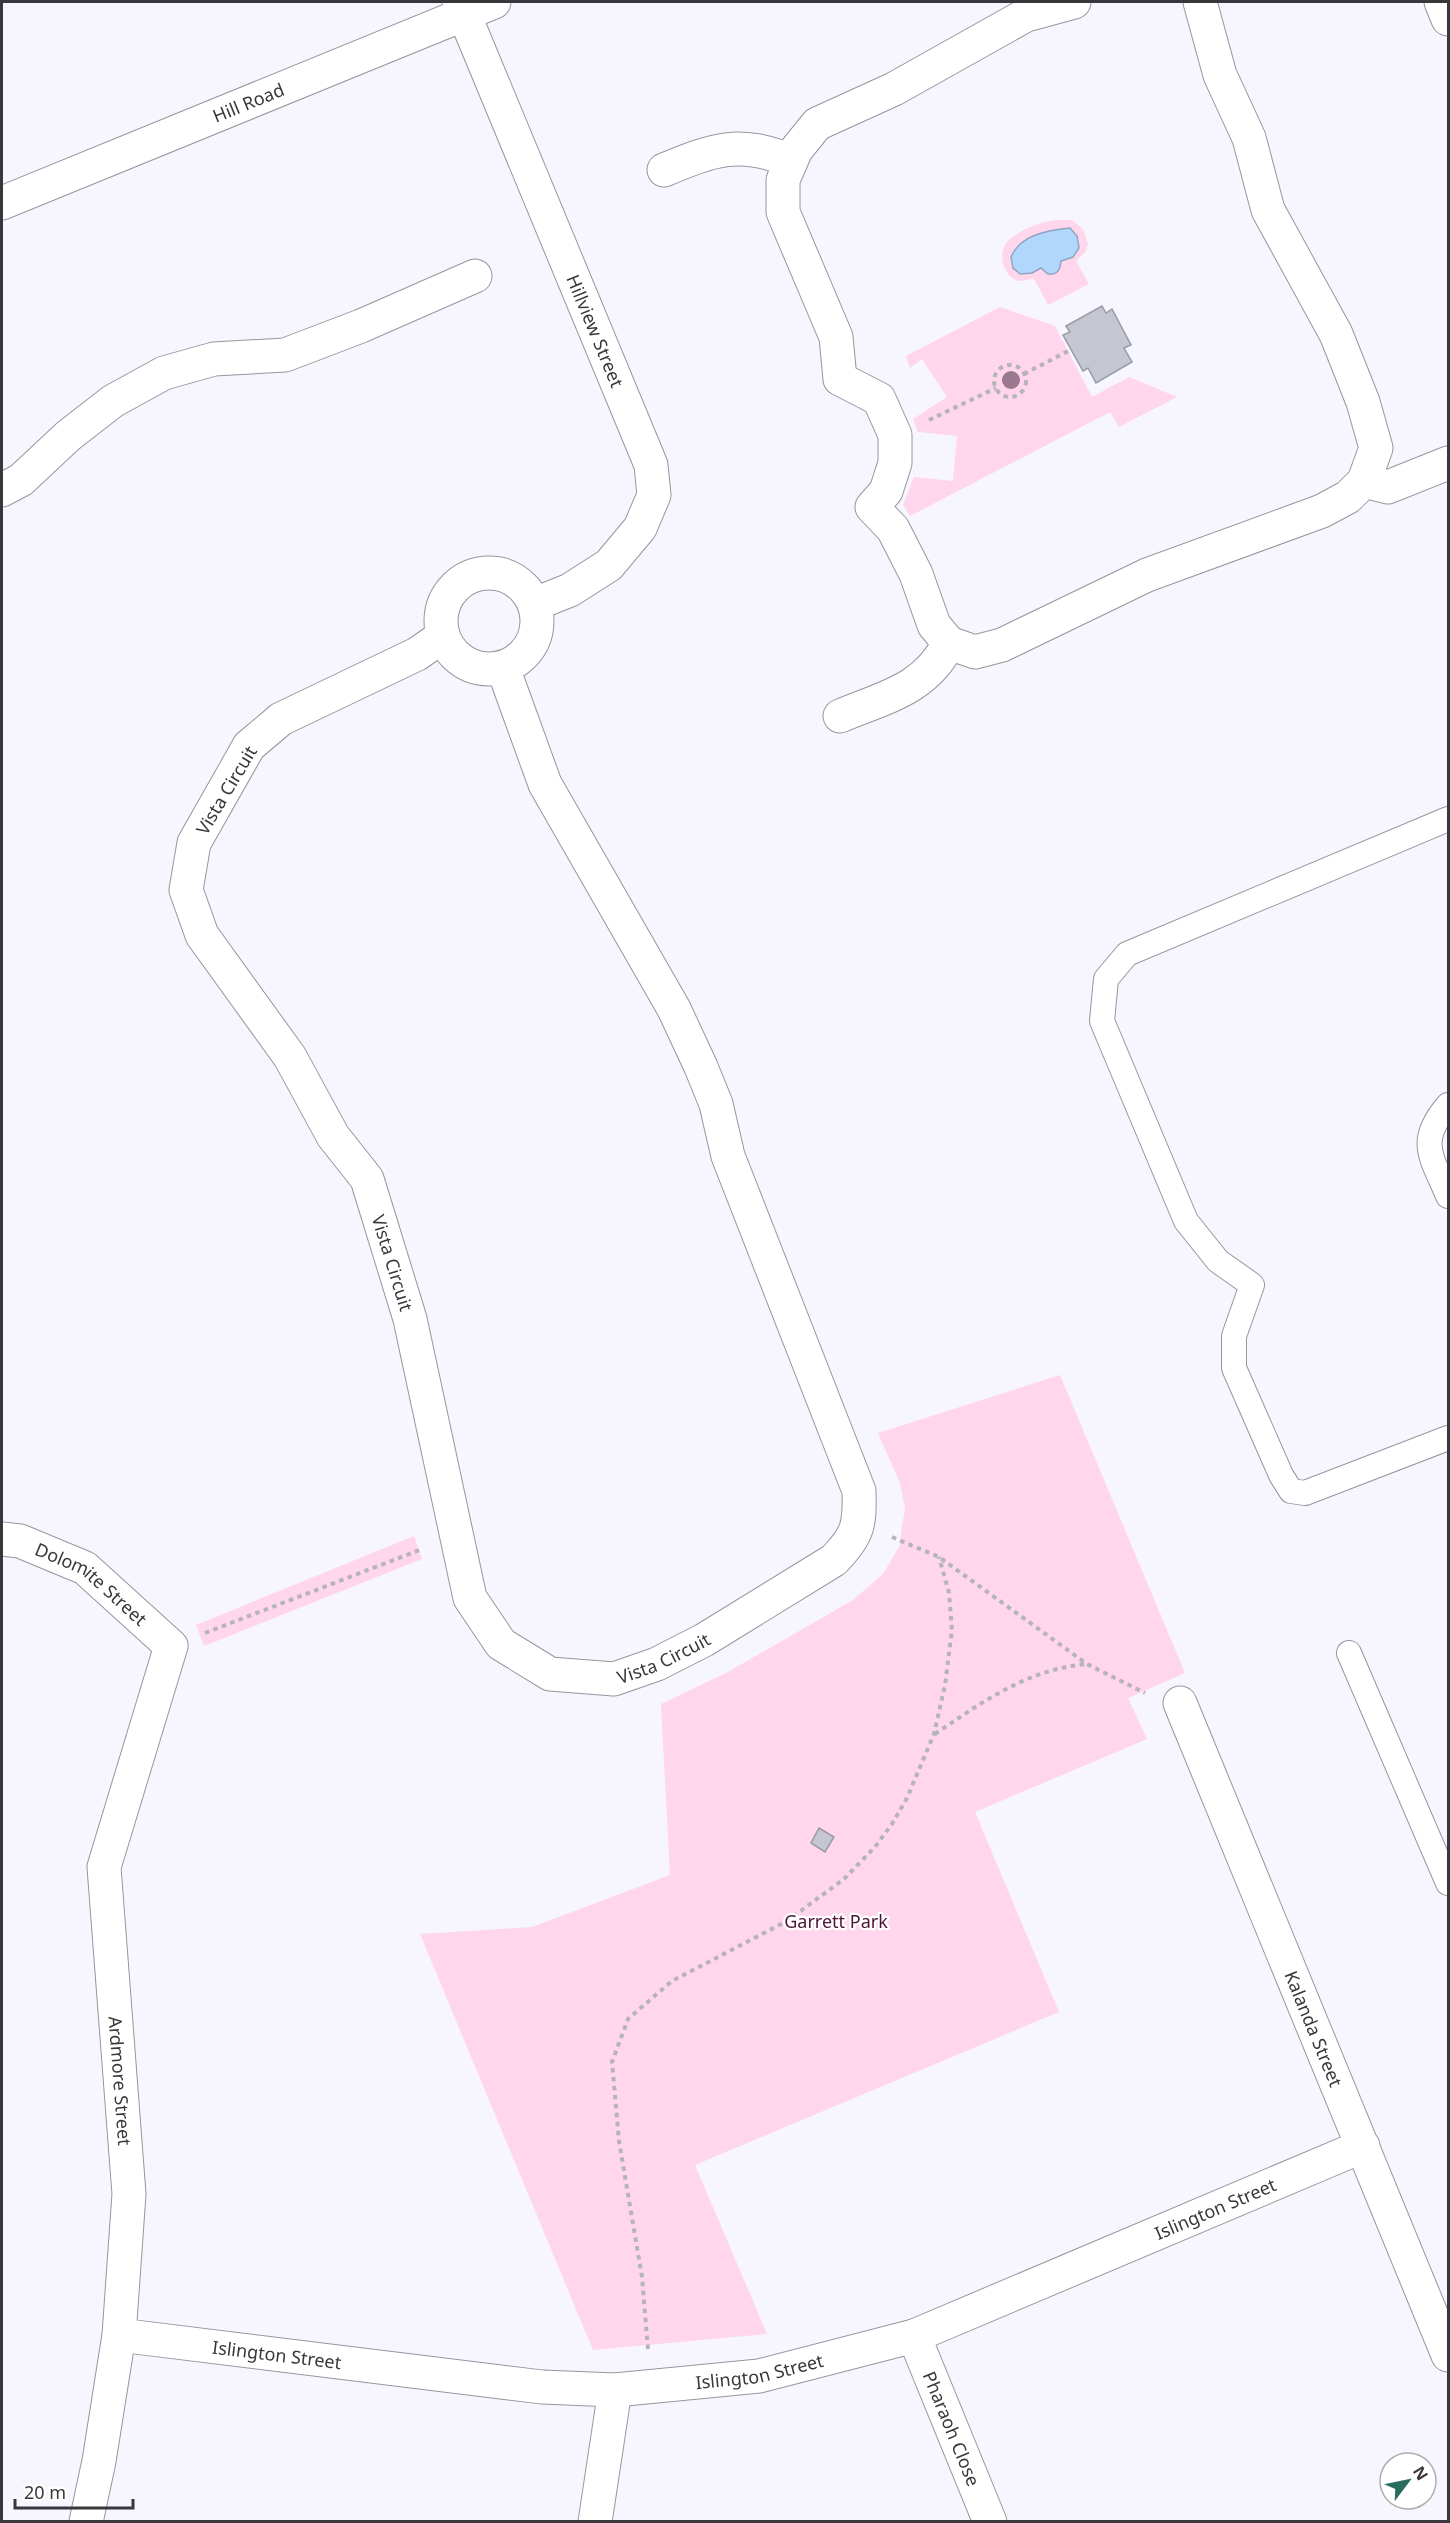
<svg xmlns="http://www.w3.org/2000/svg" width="1450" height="2523" font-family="'Noto Sans',sans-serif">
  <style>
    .green { fill: #ffd6eb }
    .water { fill: #b2d7fd; stroke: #8da7c3; stroke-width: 1.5 }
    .building { fill: #c4c7d1; stroke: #989ba5; stroke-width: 1.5 }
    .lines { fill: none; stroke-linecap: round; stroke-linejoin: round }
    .service-casing { stroke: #97959f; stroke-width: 26 }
    .minor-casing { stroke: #97959f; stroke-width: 35 }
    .tertiary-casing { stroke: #97959f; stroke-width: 35 }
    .path { stroke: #b5b4ba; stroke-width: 4; stroke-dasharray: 4.5 4.5; stroke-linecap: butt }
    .service { stroke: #fff; stroke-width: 24 }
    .minor { stroke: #fff; stroke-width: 33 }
    .tertiary { stroke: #fff; stroke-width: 33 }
    .tree { fill: #997890 }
    .labels { text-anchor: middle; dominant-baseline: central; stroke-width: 4.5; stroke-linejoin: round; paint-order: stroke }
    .street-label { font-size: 18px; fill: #38373b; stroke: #fff }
    .park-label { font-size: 18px; fill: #4c1236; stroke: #fff }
  </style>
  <rect width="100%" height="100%" fill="#f7f5fd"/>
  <!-- green -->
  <g class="green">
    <path d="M1056 220H1072L1083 229 1088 244 1086 251 1076 261 1089 284 1048 305 1034 279C1030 279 1024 281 1020 281 1003 279 996 251 1009 240 1022 229 1039 222 1056 220Z"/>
    <path d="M1000 307 1055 326 1092 397 1129 377 1177 397 1119 427 1110 412 910 516 903 505 914 477 953 481 957 436 918 432 913 419 947 397 922 359 910 368 906 356Z"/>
    <path d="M1060 1375 1185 1673 1128 1698 1147 1739 975 1812 1059 2012 695 2165 767 2334 593 2350 420 1934 532 1927 670 1875 661 1704 728 1672 853 1600 883 1574 899 1547 905 1508 900 1483 878 1433Z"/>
    <path d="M414 1536 422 1559 204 1646 196 1625Z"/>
  </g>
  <!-- water -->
  <path class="water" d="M1070 228 1077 236 1079 248 1073 257 1061 261C1060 270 1058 275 1048 274L1041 268 1032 273 1020 274 1013 268 1011 257C1020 235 1048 230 1070 228Z"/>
  <!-- building -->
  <g class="building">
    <path d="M1102 306 1106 313 1112 309 1131 345 1124 348 1132 362 1096 383 1088 368 1083 371 1063 335 1070 332 1066 326Z"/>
    <path d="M819 1828 834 1837 825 1852 811 1843Z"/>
  </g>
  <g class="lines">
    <defs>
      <g id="service">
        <path d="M1448 819 1127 954 1106 979 1102 1021 1186 1221 1218 1261 1252 1285 1234 1336V1368L1281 1475 1291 1491 1305 1493 1448 1438"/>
        <path d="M1448 1105C1416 1142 1432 1157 1448 1196"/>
        <path d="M1349 1653 1448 1883"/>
      </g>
      <g id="minor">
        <path id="s1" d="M459 2 651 465 654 495 640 528 609 565 570 590 535 604"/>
        <path d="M1074 2 1026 15 894 89 817 124 796 150 783 180V212L836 337 840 379 879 399 895 435V463L886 491 872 507 893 529 916 574 934 625 949 643 975 652 1002 645 1147 575 1322 511 1348 497 1364 481 1376 448 1363 402 1336 334 1268 210 1249 138 1220 75 1200 2"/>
        <path d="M664 170C712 150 741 139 790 161"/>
        <path d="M1364 481 1388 487 1448 463"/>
        <path d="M2 490 21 480 68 436 113 401 164 373 214 359 285 355 361 326 475 276"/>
        <circle cx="489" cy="621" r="48"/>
        <path id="s2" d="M443 636 417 654 281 719 249 746 194 843 186 890 202 935 290 1057 333 1136 367 1179 410 1319 470 1598 501 1644 550 1674 614 1679 657 1664 704 1640 834 1560C858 1535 860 1526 859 1491L728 1156 716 1104 701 1067 674 1009 545 784 503 668"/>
        <path d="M840 716C885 697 925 690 949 643"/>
        <path id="s3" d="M2 1539 20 1541 85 1568 171 1646 104 1867 129 2194 119 2335 99 2461 86 2522"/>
        <path id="s4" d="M1180 1703 1448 2355"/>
        <path id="s5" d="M119 2335 542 2387 615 2390 759 2376 914 2336 1363 2146"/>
        <path id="s6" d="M914 2336 990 2522"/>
        <path d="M595 2522 615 2390"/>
      </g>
      <g id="tertiary">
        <path d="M1441 2 1448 19"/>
        <path id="s7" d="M2 203 494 2"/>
      </g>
    </defs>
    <!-- service casing -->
    <use href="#service" class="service-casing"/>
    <!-- minor casing -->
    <use href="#minor" class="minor-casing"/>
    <!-- tertiary casing -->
    <use href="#tertiary" class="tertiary-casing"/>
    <!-- path -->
    <g class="path">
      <circle cx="1010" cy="381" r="16"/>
      <path d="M1024 374 1072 349"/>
      <path d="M929 420 996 388"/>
      <path d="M892 1537 939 1557 1087 1664 1145 1693"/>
      <path d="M205 1633 422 1549"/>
      <path d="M935 1734C982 1702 1028 1669 1087 1664"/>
      <path d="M648 2349 642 2277 619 2141 612 2062 628 2019 672 1981 787 1921 844 1879 875 1847 892 1824 907 1798 934 1734 945 1685 952 1630 949 1593 939 1557"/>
    </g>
    <!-- service -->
    <use href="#service" class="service"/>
    <!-- minor -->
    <use href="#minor" class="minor"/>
    <!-- tertiary -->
    <use href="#tertiary" class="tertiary"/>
  </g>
  <!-- trees -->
  <circle class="tree" cx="1011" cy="380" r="9"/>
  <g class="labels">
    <!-- street labels -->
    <g class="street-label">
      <text stroke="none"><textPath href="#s7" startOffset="266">Hill Road</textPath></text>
      <text stroke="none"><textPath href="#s1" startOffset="356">Hillview Street</textPath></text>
      <text transform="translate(226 790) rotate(-59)">Vista Circuit</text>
      <text stroke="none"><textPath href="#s2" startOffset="814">Vista Circuit</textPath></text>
      <text stroke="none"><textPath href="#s3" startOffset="102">Dolomite Street</textPath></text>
      <text stroke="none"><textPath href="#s2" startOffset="1389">Vista Circuit</textPath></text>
      <text stroke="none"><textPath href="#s4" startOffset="352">Kalanda Street</textPath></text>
      <text stroke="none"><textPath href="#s3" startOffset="650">Ardmore Street</textPath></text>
      <text stroke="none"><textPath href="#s5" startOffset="1131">Islington Street</textPath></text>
      <text stroke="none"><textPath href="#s5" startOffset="159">Islington Street</textPath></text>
      <text stroke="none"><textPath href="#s5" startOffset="645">Islington Street</textPath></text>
      <text stroke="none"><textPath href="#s6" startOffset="100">Pharaoh Close</textPath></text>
    </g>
    <!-- park labels -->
    <g class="park-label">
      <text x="836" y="1921">Garrett Park</text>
    </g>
  </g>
  <!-- border -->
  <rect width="1450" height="2523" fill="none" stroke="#38373b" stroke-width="6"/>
  <!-- north arrow -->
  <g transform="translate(1408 2481) rotate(58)"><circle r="28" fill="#ffffff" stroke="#afafb1" stroke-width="1.5"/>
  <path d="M0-4.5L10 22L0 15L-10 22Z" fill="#296d5f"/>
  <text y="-9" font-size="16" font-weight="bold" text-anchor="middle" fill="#38373b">N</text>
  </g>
  <!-- scale -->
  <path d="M15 2499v9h118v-9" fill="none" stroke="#38373b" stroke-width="3"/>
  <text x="24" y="2499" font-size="18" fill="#38373b" stroke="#ffffff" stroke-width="4.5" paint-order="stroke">20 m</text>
</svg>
